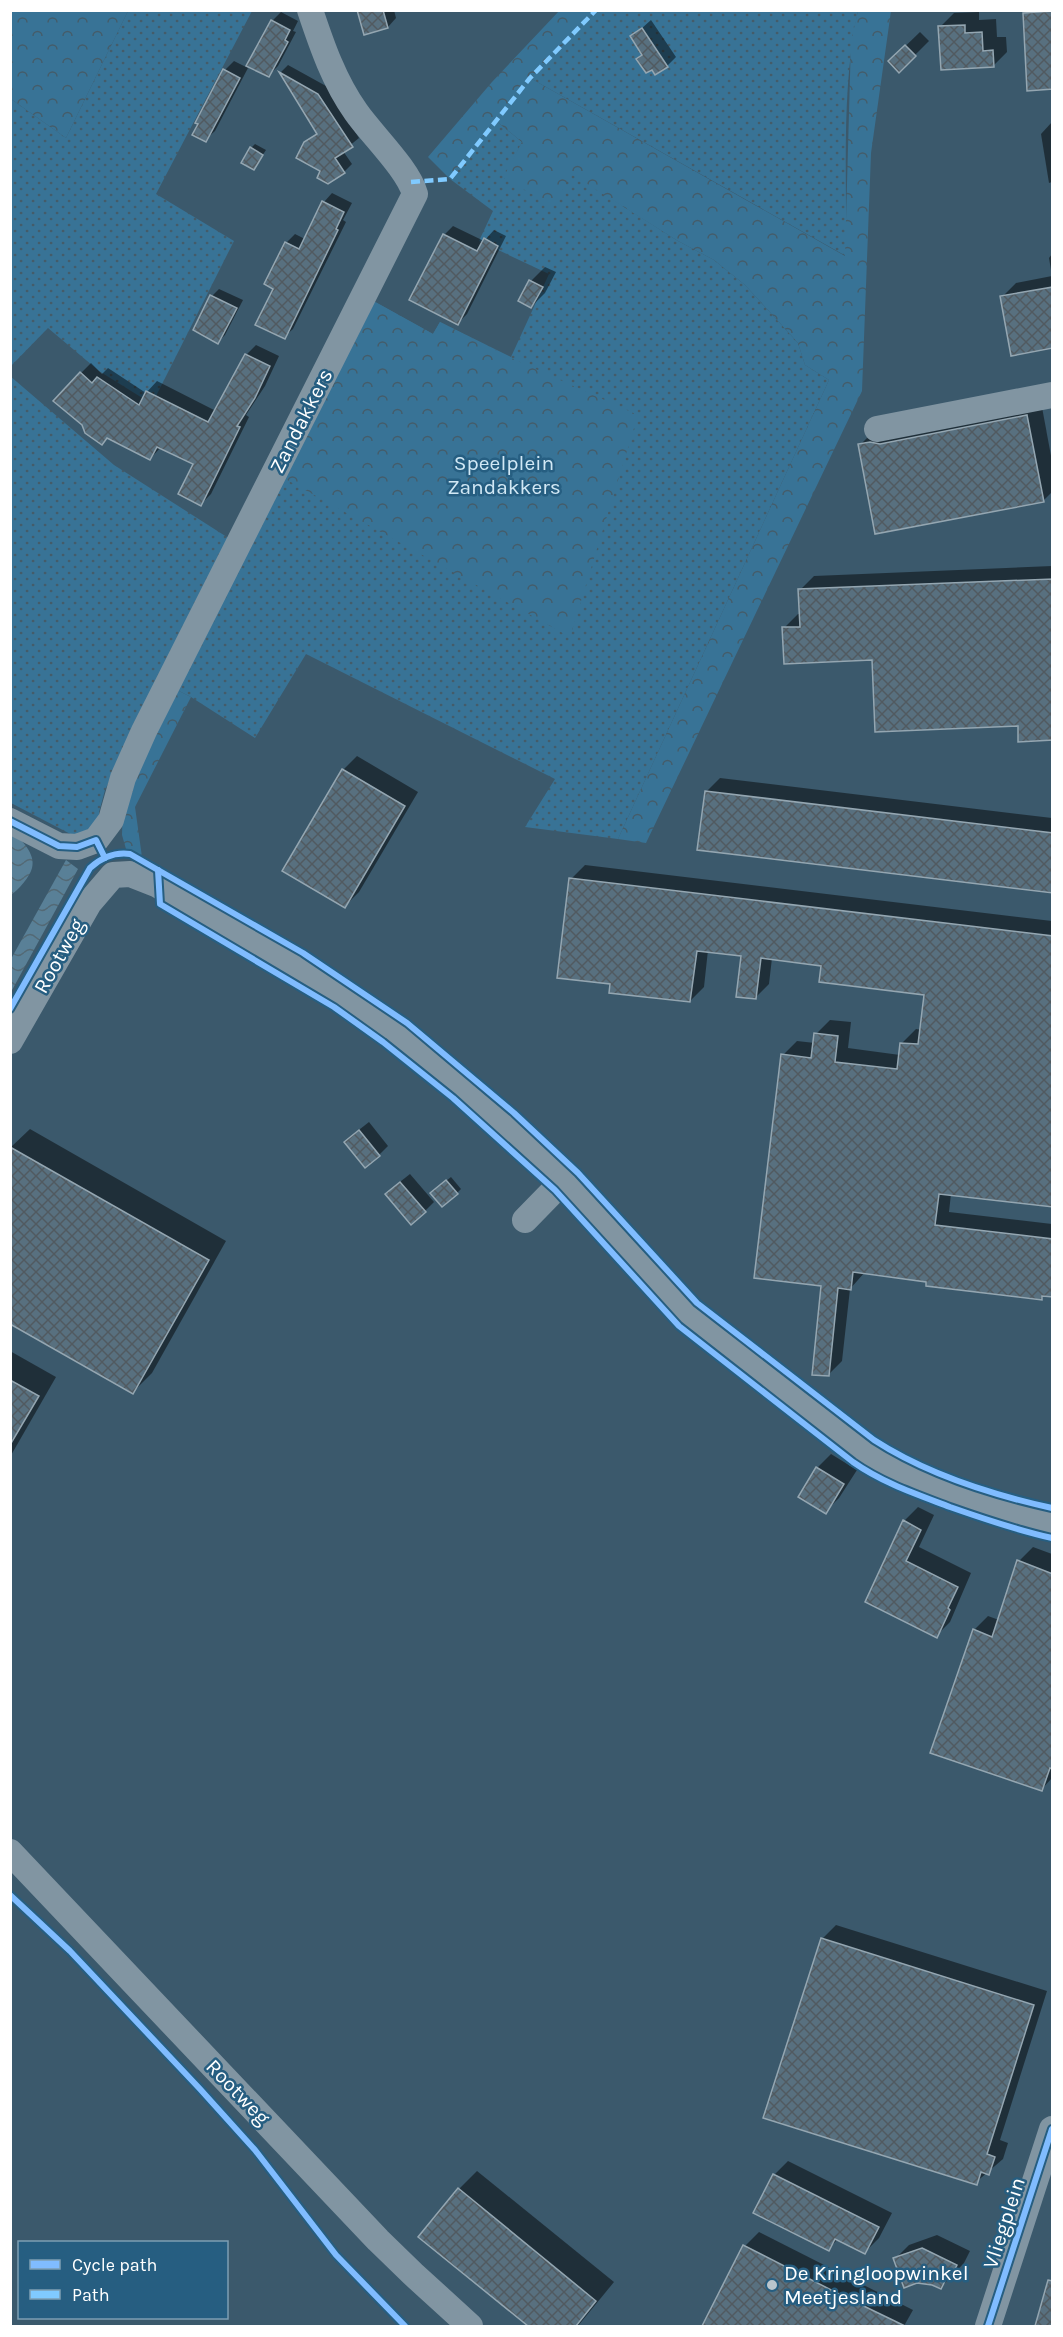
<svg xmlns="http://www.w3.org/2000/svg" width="1063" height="2337" font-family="Karla,sans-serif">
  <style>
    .grass { fill: url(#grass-dots) }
    .forest { fill: url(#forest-crowns) }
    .water { fill: url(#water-waves) }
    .shadow { fill: #0007 }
    .building { fill: url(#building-cross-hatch); stroke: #94a6b1; stroke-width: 1.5 }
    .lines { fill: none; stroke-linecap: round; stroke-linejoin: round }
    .minor { stroke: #8195a2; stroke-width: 26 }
    .quiet { stroke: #80caff; stroke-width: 4.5; stroke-dasharray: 9 4.5; stroke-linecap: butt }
    .cycleway-casing { stroke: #265e81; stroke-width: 10 }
    .cycleway { stroke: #80bcff; stroke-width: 6 }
    .poi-dot { fill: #bac5cc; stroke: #265e81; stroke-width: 2 }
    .labels { text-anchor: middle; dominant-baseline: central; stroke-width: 5; stroke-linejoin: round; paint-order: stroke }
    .street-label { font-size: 21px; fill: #fff; stroke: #265e81 }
    .park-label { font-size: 21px; fill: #d1e8f5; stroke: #265e81 }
    .poi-label { font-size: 21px; fill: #fff; stroke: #265e81; text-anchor: start }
  </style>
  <defs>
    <pattern id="grass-dots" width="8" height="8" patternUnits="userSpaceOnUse" patternTransform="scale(1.5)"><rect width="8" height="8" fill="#387396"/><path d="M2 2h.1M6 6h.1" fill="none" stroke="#445c6a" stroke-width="1.8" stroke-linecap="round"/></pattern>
    <pattern id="forest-crowns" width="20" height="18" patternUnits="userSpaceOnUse" patternTransform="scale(1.5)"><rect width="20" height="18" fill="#387396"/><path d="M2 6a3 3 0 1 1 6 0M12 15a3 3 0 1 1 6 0" fill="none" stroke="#445c6a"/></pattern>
    <pattern id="water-waves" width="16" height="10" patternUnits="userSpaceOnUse" patternTransform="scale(1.5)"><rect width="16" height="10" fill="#598097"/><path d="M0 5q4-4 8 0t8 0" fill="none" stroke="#536975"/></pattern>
    <pattern id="building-cross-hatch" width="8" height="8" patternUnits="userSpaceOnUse" patternTransform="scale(1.5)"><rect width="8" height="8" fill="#58707f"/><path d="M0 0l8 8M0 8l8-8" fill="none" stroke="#515a60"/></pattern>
  </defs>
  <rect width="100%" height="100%" fill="#3b596c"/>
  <!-- grass -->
  <g class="grass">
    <path d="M128 11H252L156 194 234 241 152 404 99 371 48 328 11 366V99L66 138Z"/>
    <path d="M596 11H858C841 87 847 177 846 256L530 78Z"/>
    <path d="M495 120 522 142 504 179 571 173 678 241 714 260 745 285 798 343 805 365 829 380 618 839 525 827 555 779 306 654 255 738 191 697 173 688 368 298 433 334 440 322 511 357 549 274 479 241 493 211 450 179Z"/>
    <path d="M10 376 114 465 230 539 210 573 105 790 99 812V827L80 839 11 803Z"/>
  </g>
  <!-- forest -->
  <g class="forest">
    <path d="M11 10 128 11 66 138 11 99Z"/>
    <path d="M560 10 596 11 530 78 845 256 851 41 858 11H891L871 153 862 391 646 843 618 839 829 380 805 365 798 343 745 285 714 260 678 241 571 174 554 206 503 178 522 142 495 120 450 179 428 157 492 82Z"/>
    <path d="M368 298 433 334 440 322 511 358 638 415 570 637 280 476Z"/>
    <path d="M173 688 191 697 135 807 142 857 126 849 122 835 123 806Z"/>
  </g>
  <!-- water -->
  <g class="water">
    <path d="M10 832C21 838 36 854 32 868 30 877 18 890 11 895Z"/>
    <path d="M66 860 78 869 11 992V959Z"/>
  </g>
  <!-- shadow -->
  <g class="shadow">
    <path d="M359 10H394L396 18 388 27Z"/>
    <path d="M1027 10H1052V88L1025 13Z"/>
    <path d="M281 12 298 21 293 31 296 32 278 66 268 76 272 21Z"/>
    <path d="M979 12V20L996 19 997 37H1006L1007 52 993 66 940 27 954 13Z"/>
    <path d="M651 20 676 57 667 66 652 68 638 59 643 54 632 37Z"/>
    <path d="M920 32 929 41 899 71 890 61Z"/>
    <path d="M234 61 248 68 215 131 205 140 225 70Z"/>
    <path d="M288 65 326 86 359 138 343 151 352 164 344 172 322 170 305 143 318 132 281 72Z"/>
    <path d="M1052 122V182L1049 183 1041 134Z"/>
    <path d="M255 144 266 150 254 168 251 148Z"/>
    <path d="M332 193 352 203 343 220 346 222 293 329 284 337 275 288 286 243 295 234 305 239 324 202Z"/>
    <path d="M453 226 484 241 494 230 506 236 467 314 458 323 444 235Z"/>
    <path d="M1052 254V346L1002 297 1016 283 1052 276 1049 258Z"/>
    <path d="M545 267 556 272 545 293 531 307 520 301 531 281Z"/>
    <path d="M219 289 243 300 225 335 218 342 212 296Z"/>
    <path d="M256 345 279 356 265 386 246 415 249 417 211 494 201 504 195 463 161 447 150 459 81 373 91 363 102 374 108 368 146 393 157 381 216 411 246 355Z"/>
    <path d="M1041 402 1052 461V492L1043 501 860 445 874 431Z"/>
    <path d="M1052 566V739L873 659 784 628 798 614H801L800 590 814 576Z"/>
    <path d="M357 756 418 792 359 892 345 906 343 770Z"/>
    <path d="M720 778 1052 818V891L706 792Z"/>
    <path d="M585 865 1052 921V1206L951 1194 949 1212 1052 1224V1295H1045L1041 1299 865 1272 850 1289 842 1361 828 1375 823 1285 783 1055 797 1041 815 1043 816 1034 830 1020 851 1022 848 1048 900 1055 902 1043 916 1029 922 1030 926 994 823 964 772 958 769 984 755 998 742 955 708 950 704 987 690 1001 612 983 571 879Z"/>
    <path d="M369 1122 388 1146 379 1155 355 1133Z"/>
    <path d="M30 1129 226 1241 152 1373 133 1392 10 1148Z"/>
    <path d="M410 1174 434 1202 425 1211 396 1185Z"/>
    <path d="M451 1177 461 1189 457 1193 436 1189Z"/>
    <path d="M10 1351 56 1377 10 1457Z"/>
    <path d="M831 1454 857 1470 839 1498 825 1512 817 1468Z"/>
    <path d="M918 1507 934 1515 919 1547 971 1573 950 1622 936 1636 867 1601 904 1521Z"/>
    <path d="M1033 1547 1052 1554V1778L1042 1789 974 1630 988 1616 999 1620 1019 1561Z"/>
    <path d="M836 1925 1047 1991 1000 2140 1008 2143 1003 2159 975 2183 822 1939Z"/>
    <path d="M788 2161 892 2213 879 2238 865 2252 838 2239 828 2249 774 2175Z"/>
    <path d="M477 2171 614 2282 578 2326H530L420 2237 459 2189Z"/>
    <path d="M759 2232 913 2310 904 2326H711L705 2323 745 2246Z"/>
    <path d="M937 2235 970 2251 964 2263 941 2287 895 2259 909 2245Z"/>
  </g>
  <!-- building -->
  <g class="building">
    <path d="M357 10H383L388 28 364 35Z"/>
    <path d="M1053 11V89L1027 91 1023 13Z"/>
    <path d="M271 20 290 30 285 40 288 42 269 77 246 66Z"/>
    <path d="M965 25V33L982 32 983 51 993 50 994 67 941 70 938 26Z"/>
    <path d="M642 28 668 67 655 75 652 70 646 73 636 59 642 55 630 36Z"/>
    <path d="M905 45 916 56 899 73 888 61Z"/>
    <path d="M223 69 240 78 206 142 192 135 198 124 195 123Z"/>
    <path d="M279 72 318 94 353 147 335 158 345 173 328 184 317 178 320 171 296 158 304 142 317 134Z"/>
    <path d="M250 147 263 155 254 170 241 163Z"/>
    <path d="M322 201 344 212 336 229 338 230 285 339 255 325 273 289 264 284 285 242 299 249Z"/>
    <path d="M443 234 477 251 484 238 498 246 458 325 409 300Z"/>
    <path d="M529 280 543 287 531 308 518 301Z"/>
    <path d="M1053 287V348L1011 356 1000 296Z"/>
    <path d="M210 295 237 308 218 344 193 330Z"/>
    <path d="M245 354 270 366 255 398 237 426 240 427 201 506 178 494 193 464 157 447 150 460 107 438 102 445 85 433 82 425 53 401 80 372 92 383 97 377 139 405 146 391 208 422Z"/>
    <path d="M1027 415 1044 502 875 534 858 444 870 442 880 444Z"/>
    <path d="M1053 579V740L1018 742V726L875 732 872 660 784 664 782 627H800L798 589Z"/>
    <path d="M342 769 405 806 345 908 282 871Z"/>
    <path d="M705 791 1053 833V893L697 850Z"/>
    <path d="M569 878 1053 936V1207L939 1194 935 1225 1053 1239V1297L1042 1296V1300L926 1286V1282L853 1272 851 1290 838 1288 829 1376 812 1375 821 1286 754 1278 781 1054 811 1058 814 1033 838 1036 835 1062 897 1069 900 1043 918 1044 924 995 819 982 821 966 761 958 756 999 736 997 741 956 697 951 690 1002 609 993 610 984 557 978Z"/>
    <path d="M359 1130 380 1156 365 1168 344 1142Z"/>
    <path d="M10 1147 209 1260 133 1394 10 1324Z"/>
    <path d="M446 1180 458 1194 442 1207 430 1193Z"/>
    <path d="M400 1182 426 1212 411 1225 385 1194Z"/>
    <path d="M10 1380 39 1396 10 1445Z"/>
    <path d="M816 1467 844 1484 826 1514 798 1497Z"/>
    <path d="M903 1520 921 1530 906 1561 958 1587 948 1608 950 1610 937 1638 865 1602Z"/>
    <path d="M1017 1560 1053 1574V1769L1050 1768 1042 1791 930 1753 973 1629 992 1637Z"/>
    <path d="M821 1938 1034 2005 987 2154 995 2157 989 2175 981 2172 977 2185 763 2118Z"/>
    <path d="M773 2174 879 2227 865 2254 835 2239 829 2251 753 2213Z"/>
    <path d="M458 2188 596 2301 576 2326H528L418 2237Z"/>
    <path d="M743 2245 843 2296 905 2326H702Z"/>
    <path d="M922 2248 957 2265 950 2279 947 2277 941 2289 932 2285 917 2283 904 2288 893 2258Z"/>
    <path d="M1048 2280 1053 2281V2326H1035Z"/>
  </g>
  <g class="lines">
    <!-- minor -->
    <g class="minor">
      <path d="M877 429 1052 395"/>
      <path d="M10 821 59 846 77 847 96 840 111 820 123 778 144 731 415 194C408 169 372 135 356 112 334 81 322 46 310 10"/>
      <path d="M10 1041 89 903 113 875 130 874 158 885 316 979 378 1020 419 1051 490 1109 565 1179 686 1313 868 1454 914 1478 1010 1513 1052 1522"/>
      <path d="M525 1220 565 1179"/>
      <path d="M10 1852 378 2240 413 2274 470 2326"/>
      <path d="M988 2326 1052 2129"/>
    </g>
    <!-- quiet -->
    <path class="quiet" d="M411 182 450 179 530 78 596 10"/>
    <defs>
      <g id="cycleway">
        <path d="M10 821 59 846 77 847 96 840 105 858"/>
        <path d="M158 870 160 904 334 1007 383 1042 453 1098 555 1190 679 1326 853 1462C883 1483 916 1494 950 1507 984 1519 1017 1530 1052 1538"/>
        <path d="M10 1009 90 868C101 858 115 852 130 854L303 953 407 1023 514 1113 578 1173 697 1303 874 1440C925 1473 993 1495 1052 1508"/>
        <path d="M10 1895 70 1951 200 2089 255 2150 336 2255 405 2326"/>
        <path d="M988 2326 1052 2129"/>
      </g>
    </defs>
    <!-- cycleway casing -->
    <use href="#cycleway" class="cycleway-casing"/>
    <!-- cycleway -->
    <use href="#cycleway" class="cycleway"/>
  </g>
  <!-- markers -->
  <circle class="poi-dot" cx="772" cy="2285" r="6"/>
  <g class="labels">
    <!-- street labels -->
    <g class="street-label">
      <text transform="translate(301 421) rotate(-63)">Zandakkers</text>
      <text transform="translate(59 956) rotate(-61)">Rootweg</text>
      <text transform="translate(238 2092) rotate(46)">Rootweg</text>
      <text transform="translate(1004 2223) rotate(-72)">Vliegplein</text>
    </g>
    <!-- park labels -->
    <g class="park-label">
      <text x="504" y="463">Speelplein<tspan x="504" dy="24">Zandakkers</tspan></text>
    </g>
    <!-- poi labels -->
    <g class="poi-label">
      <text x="784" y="2273">De Kringloopwinkel<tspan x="784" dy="24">Meetjesland</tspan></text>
    </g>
  </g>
  <!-- border -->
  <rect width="1063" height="2337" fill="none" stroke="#ffffff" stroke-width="24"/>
  <!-- legend -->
  <rect x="18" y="2241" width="210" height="78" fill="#265e81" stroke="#7d9eb3" stroke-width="1.5"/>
  <rect x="30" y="2260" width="30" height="9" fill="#80bcff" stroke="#7d9eb3" stroke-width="1.5"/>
  <text x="72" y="2271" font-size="18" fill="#ffffff">Cycle path</text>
  <rect x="30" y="2290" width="30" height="9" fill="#80caff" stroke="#7d9eb3" stroke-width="1.5"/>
  <text x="72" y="2301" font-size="18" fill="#ffffff">Path</text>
</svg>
